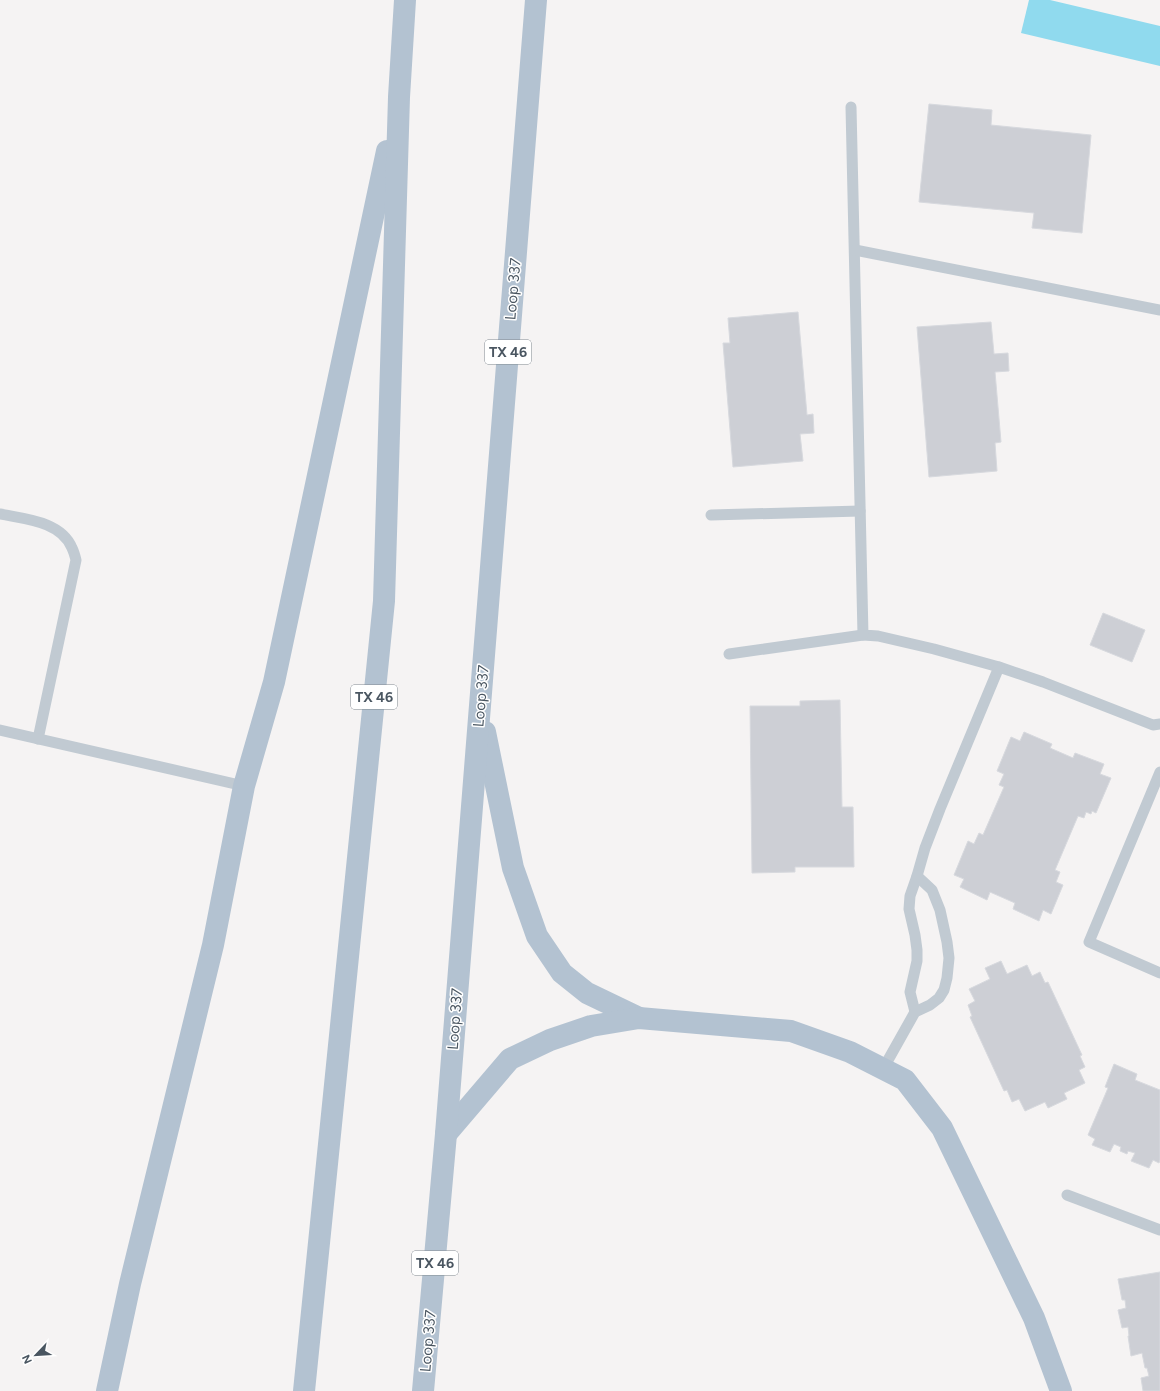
<svg xmlns="http://www.w3.org/2000/svg" width="1160" height="1391" font-family="Figtree,sans-serif">
  <style>
    .water { fill: #90daee }
    .building { fill: #cdcfd5; stroke: #d7d9de }
    .lines { fill: none; stroke-linecap: round; stroke-linejoin: round }
    .lane { stroke: #c1cad2; stroke-width: 11 }
    .primary { stroke: #b3c2d1; stroke-width: 22 }
    .labels { text-anchor: middle; dominant-baseline: central; stroke-width: 3; stroke-linejoin: round; paint-order: stroke }
    .shield { fill: #fff; stroke: #808990; stroke-width: 1 }
    .shield-label { font-size: 14px; font-weight: bold; fill: #4a5661 }
    .street-label { font-size: 15px; fill: #4a5661; stroke: #fff }
  </style>
  <rect width="100%" height="100%" fill="#f5f3f3"/>
  <!-- water -->
  <path class="water" d="M1029 0H1050L1160 26V66L1021 33Z"/>
  <!-- building -->
  <g class="building">
    <path d="M929 104 992 110 991 125 1091 135 1082 233 1032 228 1034 213 919 202Z"/>
    <path d="M798 312 807 415 813 414 814 433 800 434 803 461 733 467 723 343H730L728 318Z"/>
    <path d="M991 322 994 354 1008 353 1009 371 995 372 1001 442 995 443 997 471 929 477 917 327Z"/>
    <path d="M1103 613 1145 630 1132 662 1090 645Z"/>
    <path d="M840 700 842 807H853L854 867H795V872L752 873 750 706H800V701Z"/>
    <path d="M1024 732 1052 744 1050 748 1073 758 1075 753 1104 764 1100 774 1111 778 1096 813 1092 811 1091 814 1086 812 1084 818 1078 816 1055 870 1060 872 1056 882 1063 885 1051 914 1043 910 1039 921 1013 909 1015 903 990 892 987 900 960 887 964 879 954 875 968 841 974 844 979 833 983 835 1004 787 999 785 1004 774 997 771 1011 737 1020 741Z"/>
    <path d="M1001 961 1007 974 1027 965 1032 976 1040 972 1045 983 1048 982 1082 1055 1080 1056 1085 1067 1079 1070 1085 1083 1064 1093 1067 1099 1048 1108 1045 1102 1025 1111 1019 1099 1012 1102 1007 1090 1004 1091 970 1017 972 1016 968 1005 975 1001 969 989 990 979 985 968Z"/>
    <path d="M1114 1064 1137 1074 1135 1080 1160 1090V1160L1159 1163 1153 1160 1149 1168 1131 1161 1135 1153 1128 1151 1127 1154 1120 1151 1121 1147 1114 1144 1110 1152 1092 1145 1095 1139 1088 1135 1108 1088 1105 1087Z"/>
    <path d="M1160 1272V1391H1143L1141 1378 1149 1376 1147 1368H1145L1142 1353 1131 1356 1128 1336H1129L1128 1327 1122 1328 1118 1310 1126 1308 1125 1300H1122L1118 1279Z"/>
  </g>
  <g class="lines">
    <!-- lane -->
    <g class="lane">
      <path d="M851 107 863 635 878 636 934 649 999 667 1043 682 1153 725 1160 724"/>
      <path d="M855 250 1160 310"/>
      <path d="M0 514C24 519 61 521 72 548 74 552 75 556 76 560L38 739"/>
      <path d="M711 515 860 511"/>
      <path d="M729 654 863 635"/>
      <path d="M0 730 244 786"/>
      <path d="M1160 772 1089 942 1160 973"/>
      <path d="M915 1012 910 992 917 961V950L915 935 909 909 910 896 917 876 925 848 940 809 999 667"/>
      <path d="M883 1069 915 1012 930 1005 939 998 944 990 947 978 949 958 947 942 940 910 932 890 917 876"/>
      <path d="M1067 1195 1160 1230"/>
    </g>
    <!-- primary -->
    <g class="primary">
      <path d="M485 732 513 868 537 936 562 973 587 993 639 1018"/>
      <path d="M446 1134 510 1059 550 1040 591 1026 639 1018 791 1031 850 1052 905 1080 942 1128 1034 1318 1061 1391"/>
      <path d="M107 1391 130 1284 213 945 244 786 274 682 387 151"/>
      <path d="M304 1391 384 601 399 97 405 0"/>
      <path d="M423 1391 446 1134 536 0"/>
    </g>
  </g>
  <g class="labels">
    <!-- shield labels -->
    <g class="shield">
      <rect x="485" y="340" width="46" height="24" rx="3"/>
      <rect x="351" y="685" width="46" height="24" rx="3"/>
      <rect x="412" y="1251" width="46" height="24" rx="3"/>
    </g>
    <g class="shield-label">
      <text x="508" y="352">TX 46</text>
      <text x="374" y="697">TX 46</text>
      <text x="435" y="1263">TX 46</text>
    </g>
    <!-- street labels -->
    <g class="street-label">
      <text transform="translate(513 289) rotate(-85)">Loop 337</text>
      <text transform="translate(481 696) rotate(-85)">Loop 337</text>
      <text transform="translate(455 1019) rotate(-86)">Loop 337</text>
      <text transform="translate(428 1341) rotate(-85)">Loop 337</text>
    </g>
  </g>
  <!-- north arrow -->
  <g transform="translate(36 1355) rotate(245)" stroke="#ffffff" stroke-width="3" paint-order="stroke">
  <path d="M0-3L7 15L0 10L-7 15Z" fill="#4a5661"/>
  <text y="-6" font-size="11" font-weight="bold" text-anchor="middle" fill="#4a5661">N</text>
  </g>
</svg>
